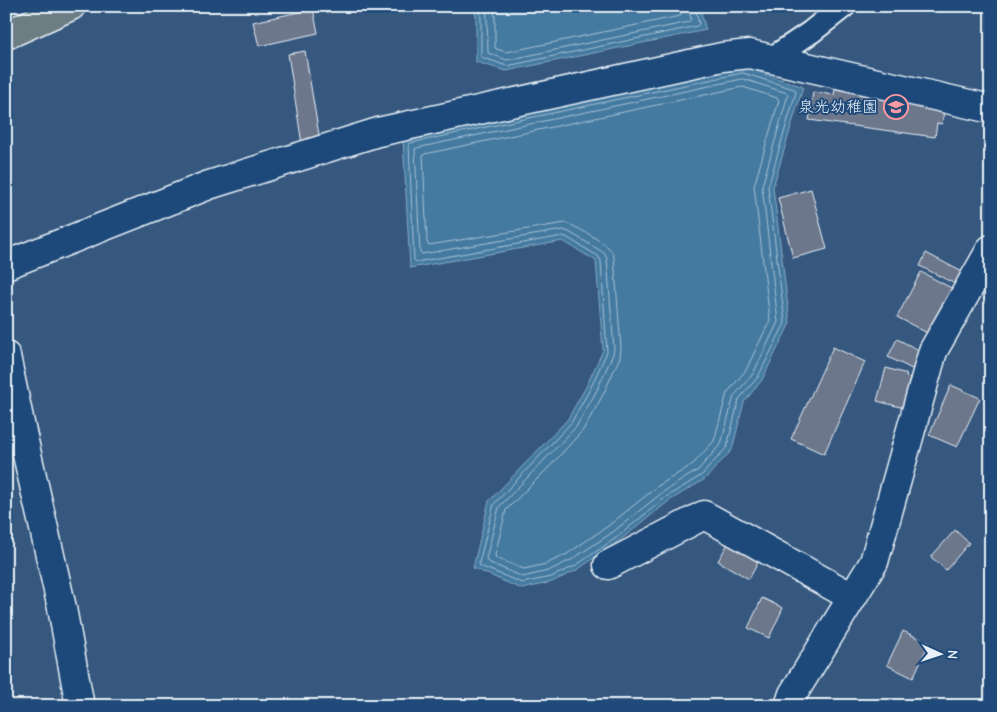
<svg xmlns="http://www.w3.org/2000/svg" width="997" height="712" font-family="'Comic Neue','Klee One',sans-serif">
  <style>
    .water { fill: #447aa0; stroke: #86aac3 }
    .lines { fill: none; stroke-linecap: round; stroke-linejoin: round }
    .shore { stroke: #a6c1d5; stroke-width: 1 }
    .building { fill: #6d778c; stroke: #e8f1f8 }
    .pedestrian-casing { stroke: #e8f1f8; stroke-width: 26 }
    .minor-casing { stroke: #e8f1f8; stroke-width: 31 }
    .primary-casing { stroke: #e8f1f8; stroke-width: 31 }
    .pedestrian { stroke: #1f4a7a; stroke-width: 22 }
    .minor { stroke: #1f4a7a; stroke-width: 28 }
    .primary { stroke: #6d7d84; stroke-width: 28 }
    .labels { text-anchor: middle; dominant-baseline: central; stroke-width: 4; stroke-linejoin: round; paint-order: stroke }
    .poi-label { font-size: 16px; fill: #e8f1f8; stroke: #1f4a7a; text-anchor: end }
  </style>
  <rect width="100%" height="100%" fill="#36587f"/>
  <filter id="ink" filterUnits="userSpaceOnUse"><feTurbulence type="fractalNoise" baseFrequency=".02" numOctaves="2"/><feDisplacementMap in="SourceGraphic" scale="10" xChannelSelector="R" yChannelSelector="G"/><feConvolveMatrix kernelMatrix="1 2 1 2 8 2 1 2 1" color-interpolation-filters="sRGB"/></filter>
  <g filter="url(#ink)">
    <!-- water -->
    <g class="water">
      <path d="M475 6H699L706 30 506 71 476 62V18Z"/>
      <path d="M744 67 803 87 773 187 790 323 762 380 744 402 732 450 705 479 669 501 619 541 577 570 552 582 522 589 473 568 489 501 567 420 586 387 603 350 596 261 563 241 410 268 403 139Z"/>
    </g>
    <g class="lines">
      <!-- shore -->
      <g class="shore">
        <path d="M480 6 481 18V57L507 66 697 26 699 24 695 6"/>
        <path d="M486 6 487 18 488 53 507 60 689 22 691 19 688 6"/>
        <path d="M494 6 495 17V47L496 49 507 52 680 16 681 14V6"/>
        <path d="M743 73 794 89 796 92 768 187 785 323 758 377 739 399 727 447 702 475 666 497 616 538 575 566 551 577 522 583 480 566 479 563 494 504 571 423 590 389 607 352 601 261 598 256 566 237 563 236 416 262 414 260 409 144 411 143Z"/>
        <path d="M743 79 787 93 788 95 762 186 778 322 753 374 734 396 721 444 698 470 663 492 613 532 571 560 548 571 523 577 488 562 486 559 499 507 576 427 596 392 613 354 614 349 607 259 605 254 601 251 569 232 563 230 422 254 420 252 415 149 417 148Z"/>
        <path d="M743 87 777 98 779 100 754 186 770 320 746 370 727 393 714 441 693 464 658 486 608 526 567 554 546 564 524 569 496 558 495 555 506 510 554 462 583 430 603 395 620 357 621 348 614 257C613 253 611 250 608 247 600 240 574 225 565 223L429 245 427 243 423 155 425 154Z"/>
      </g>
    </g>
    <!-- building -->
    <g class="building">
      <path d="M313 9 318 33 259 46 253 22Z"/>
      <path d="M305 51 320 141 302 144 288 54Z"/>
      <path d="M835 89 945 104 942 124 937 123 935 137 809 120 813 92 834 95Z"/>
      <path d="M811 189 827 249 793 258 778 198Z"/>
      <path d="M926 253 966 274 959 286 920 266Z"/>
      <path d="M921 272 955 290 931 335 897 317Z"/>
      <path d="M897 339 923 352 914 370 888 357Z"/>
      <path d="M833 347 865 362 824 454 791 439Z"/>
      <path d="M886 368 907 374 906 377 916 380 908 409 877 401Z"/>
      <path d="M951 385 980 398 957 447 929 435Z"/>
      <path d="M955 530 969 543 946 570 931 557Z"/>
      <path d="M729 542 760 559 749 579 718 561Z"/>
      <path d="M762 598 783 608 769 638 748 628Z"/>
      <path d="M903 631 929 643 913 678 887 665Z"/>
    </g>
    <g class="lines">
      <defs>
        <path id="pedestrian" d="M771 59 811 32 844 6"/>
        <g id="minor">
          <path d="M6 265 209 185 378 132 722 57 750 54 991 109"/>
          <path d="M6 356 21 428 62 608 80 706"/>
          <path d="M608 565 704 515 852 597"/>
          <path d="M789 706 793 694 874 562 933 351 991 249"/>
        </g>
        <path id="primary" d="M6 35 71 6"/>
      </defs>
      <!-- pedestrian casing -->
      <use href="#pedestrian" class="pedestrian-casing"/>
      <!-- minor casing -->
      <use href="#minor" class="minor-casing"/>
      <!-- primary casing -->
      <use href="#primary" class="primary-casing"/>
      <!-- pedestrian -->
      <use href="#pedestrian" class="pedestrian"/>
      <!-- minor -->
      <use href="#minor" class="minor"/>
      <!-- primary -->
      <use href="#primary" class="primary"/>
    </g>
  </g>
  <!-- icons -->
  <defs>
    <symbol id="school-ring" viewBox="-11 -11 22 22"><circle r="9.5" fill="#1f4a7a" stroke="#ff9aa2" stroke-width="1.5"/><path d="M0-5L7-2L0 1L-7-2ZM-4 1L0 2.5L4 1V4Q0 6-4 4Z" fill="#ff9aa2"/></symbol>
  </defs>
  <g fill-rule="evenodd">
    <use href="#school-ring" x="882" y="93" width="28" height="28"/>
  </g>
  <g class="labels">
    <!-- poi labels -->
    <g class="poi-label">
      <text x="878" y="107">泉光幼稚園</text>
    </g>
  </g>
  <!-- margin -->
  <rect width="997" height="712" fill="none" stroke="#1f4a7a" stroke-width="25"/>
  <rect x="12" y="12" width="972" height="687" fill="none" stroke="#e8f1f8" stroke-width="2" filter="url(#ink)"/>
  <!-- north arrow -->
  <g transform="translate(940 654) rotate(93)" stroke="#1f4a7a" stroke-width="4" paint-order="stroke">
  <path d="M0-4L9 19L0 12L-9 19Z" fill="#e8f1f8"/>
  <text y="-8" font-size="14" font-weight="bold" text-anchor="middle" fill="#e8f1f8">N</text>
  </g>
</svg>
